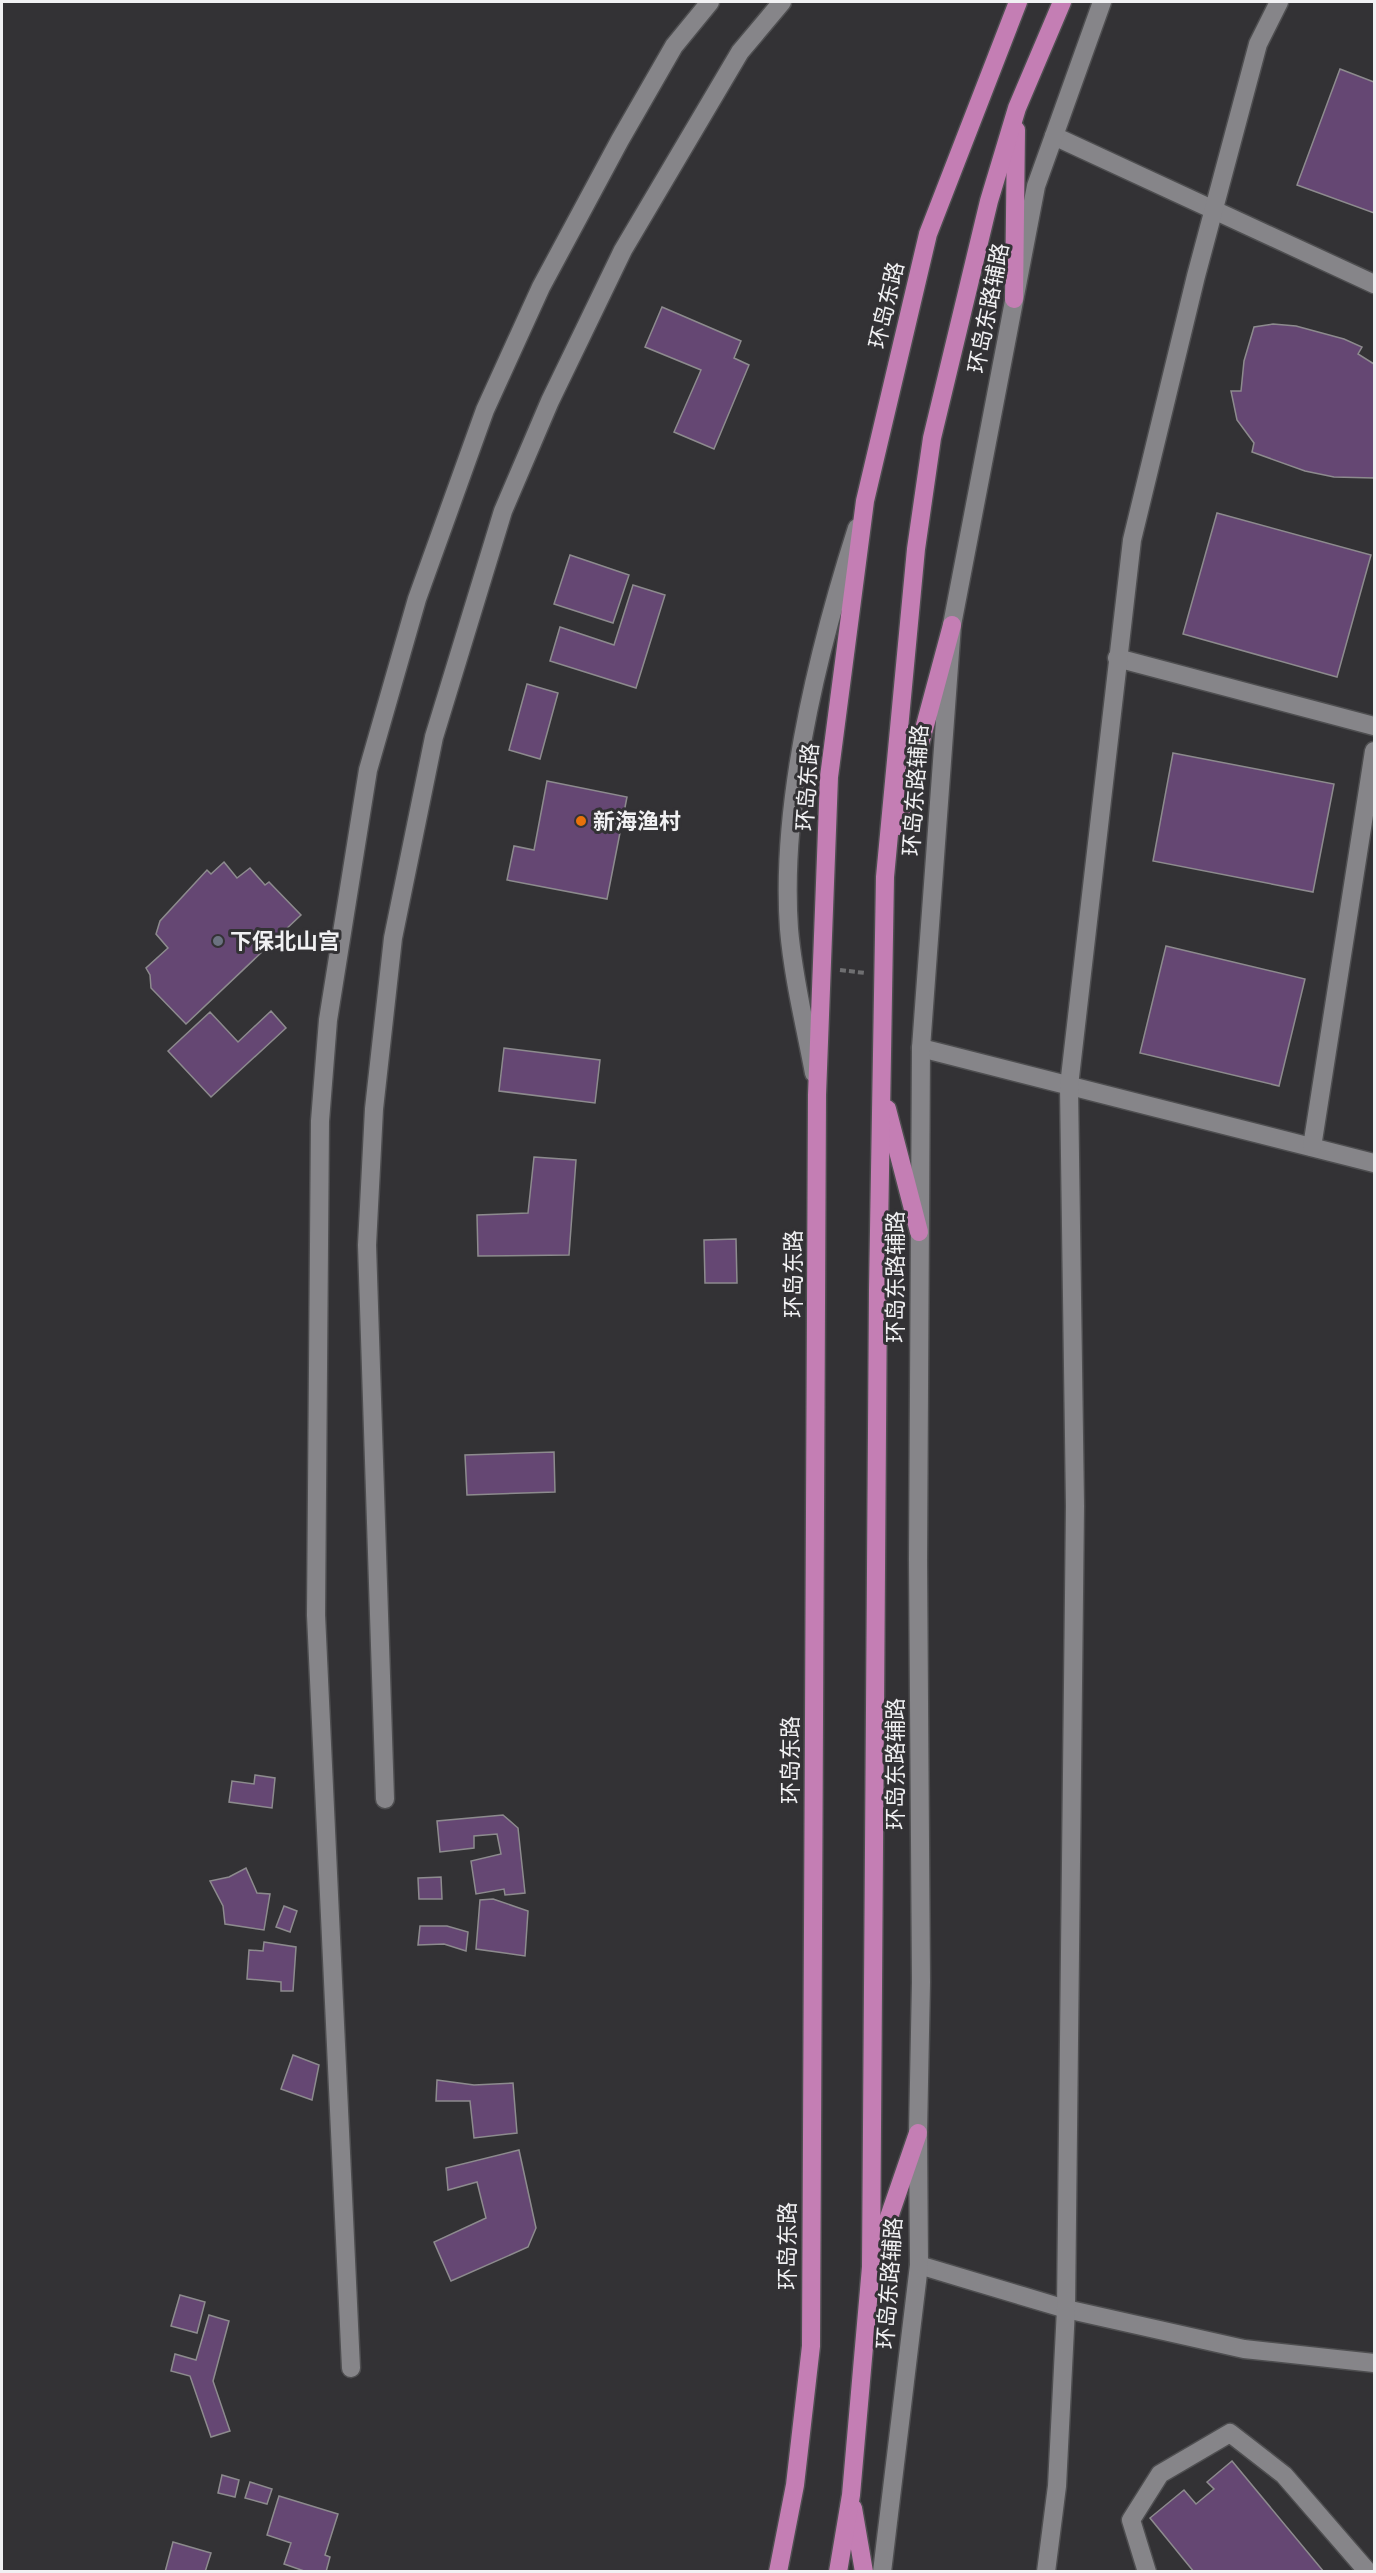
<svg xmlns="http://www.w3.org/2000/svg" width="1376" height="2573" font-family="Jost,'Noto Sans SC',sans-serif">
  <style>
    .building { fill: #654773; stroke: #8d8b8e; stroke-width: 1.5 }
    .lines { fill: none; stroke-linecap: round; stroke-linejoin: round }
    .minor-casing { stroke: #4e4e50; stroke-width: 21 }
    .major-casing { stroke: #4e4e50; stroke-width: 21 }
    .path { stroke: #6f6f71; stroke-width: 4; stroke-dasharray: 6 3; stroke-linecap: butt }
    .minor { stroke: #868589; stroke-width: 18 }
    .major { stroke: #c47eb4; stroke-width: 18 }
    .food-dot { fill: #e8710a; stroke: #333235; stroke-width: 2 }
    .worship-dot { fill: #6b7280; stroke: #333235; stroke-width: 2 }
    .labels { text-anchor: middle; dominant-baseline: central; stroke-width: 6; stroke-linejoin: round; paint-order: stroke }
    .street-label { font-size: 22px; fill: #f1f1f3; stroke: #333235 }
    .poi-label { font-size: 22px; font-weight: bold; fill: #f1f1f3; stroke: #333235; text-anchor: start }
  </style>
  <rect width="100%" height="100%" fill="#333235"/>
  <!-- building -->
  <g class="building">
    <path d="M1340 69 1374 82V213L1297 185Z"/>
    <path d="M662 307 741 341 734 358 749 365 714 449 674 432 701 370 645 347Z"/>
    <path d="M1273 324 1296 326 1344 339 1362 347 1358 354 1374 364V478L1334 477 1305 471 1252 452 1254 443 1237 420 1231 391H1241L1244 361 1254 327Z"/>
    <path d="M1217 513 1371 555 1337 677 1183 634Z"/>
    <path d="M570 555 629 575 613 623 554 604Z"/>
    <path d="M633 585 665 595 636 688 550 661 560 627 614 645Z"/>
    <path d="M527 684 558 693 540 759 509 750Z"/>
    <path d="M1173 753 1334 784 1313 892 1153 861Z"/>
    <path d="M547 781 627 797 607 899 507 880 514 846 534 850Z"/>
    <path d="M224 862 237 878 250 868 265 885 269 882 301 915 186 1024 151 988 150 975 146 968 168 948 156 934 160 921 207 870 211 874Z"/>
    <path d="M1166 946 1305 979 1279 1086 1140 1053Z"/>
    <path d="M271 1011 286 1028 211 1097 168 1051 210 1012 238 1042Z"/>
    <path d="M504 1048 600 1060 595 1103 499 1091Z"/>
    <path d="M534 1157 576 1160 569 1255 478 1256 477 1215 528 1213Z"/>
    <path d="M736 1239 737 1283H705L704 1240Z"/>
    <path d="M554 1452 555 1492 467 1495 465 1455Z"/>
    <path d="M255 1775 275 1778 272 1808 229 1802 232 1781 254 1784Z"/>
    <path d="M503 1815 518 1828 525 1893 505 1895 504 1889 476 1894 471 1861 501 1854 497 1834 474 1836V1848L440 1852 437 1821Z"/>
    <path d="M246 1868 257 1893 270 1894 264 1930 225 1924 223 1906 210 1881 229 1877Z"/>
    <path d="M441 1877 442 1899H419L418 1878Z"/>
    <path d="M493 1899 528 1911 525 1956 476 1949 480 1900Z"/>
    <path d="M284 1906 297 1911 290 1932 276 1927Z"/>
    <path d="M420 1926H447L468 1932 466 1951 444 1944 418 1945Z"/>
    <path d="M264 1942 296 1947 293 1991H281V1982L247 1979 249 1950 263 1951Z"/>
    <path d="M293 2055 319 2065 312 2100 281 2089Z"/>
    <path d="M437 2080 474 2085 513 2083 517 2133 474 2138 470 2101H436Z"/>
    <path d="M519 2150 536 2228 528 2247 451 2281 434 2242 486 2218 477 2182 448 2190 446 2168Z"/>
    <path d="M180 2295 205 2302 197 2333 171 2326Z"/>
    <path d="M209 2315 229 2321 213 2381 230 2431 211 2437 190 2376 171 2371 175 2354 196 2360Z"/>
    <path d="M1232 2461 1324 2572H1194L1150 2518 1184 2490 1196 2504 1214 2489 1207 2482Z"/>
    <path d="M222 2475 239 2480 235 2497 218 2493Z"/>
    <path d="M250 2482 272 2489 267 2504 245 2498Z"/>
    <path d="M279 2496 338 2514 325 2555 330 2557 326 2572H307L284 2564 291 2543 267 2535Z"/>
    <path d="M173 2542 211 2553 205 2572H165Z"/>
  </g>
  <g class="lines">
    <defs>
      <g id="minor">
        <path d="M1054 136 1374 284"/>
        <path d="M1117 658 1374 726"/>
        <path d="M921 1048 1374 1163"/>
        <path d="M814 1073C805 1025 793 977 789 929 780 801 818 650 857 528"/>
        <path d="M1312 1147 1374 751"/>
        <path d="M385 1799 367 1245 374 1109 393 938 434 737 503 511 550 401 623 250 740 52 782 2"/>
        <path d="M919 2265 1066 2309 1244 2349 1374 2363"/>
        <path d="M351 2368 316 1615 320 1121 328 1020 368 770 417 599 485 410 541 287 620 140 674 46 710 2"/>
        <path d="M882 2572 919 2265 918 2133 921 1982 918 1560 921 1048 952 625 1036 186 1102 2"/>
        <path d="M1046 2572 1057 2486 1066 2309 1075 1506 1069 1086 1132 540 1196 276 1258 44 1279 2"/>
        <path d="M1147 2572 1131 2520 1160 2474 1230 2433 1284 2475 1368 2572"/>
      </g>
      <g id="major">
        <path d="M1014 299 1016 130"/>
        <path d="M898 826 952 625"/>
        <path d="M887 1109 919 1232"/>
        <path d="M877 2252 918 2133"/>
        <path d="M853 2508 864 2572"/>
        <path d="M778 2572 795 2485 811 2346 817 1095 829 777 865 501 928 234 1018 2"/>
        <path d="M838 2572 851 2495 871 2267 878 1290 885 877 916 549 932 438 989 201 1017 108 1062 2"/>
      </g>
    </defs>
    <!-- minor casing -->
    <use href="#minor" class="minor-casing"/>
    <!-- major casing -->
    <use href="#major" class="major-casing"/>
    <!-- path -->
    <path class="path" d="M840 970 865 973"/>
    <!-- minor -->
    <use href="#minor" class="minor"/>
    <!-- major -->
    <use href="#major" class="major"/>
  </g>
  <!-- markers -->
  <circle class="food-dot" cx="581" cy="821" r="6"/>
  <circle class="worship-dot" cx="218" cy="941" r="6"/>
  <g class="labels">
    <!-- street labels -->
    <g class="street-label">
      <text transform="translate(886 305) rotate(-77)">环岛东路</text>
      <text transform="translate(988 308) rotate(-79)">环岛东路辅路</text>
      <text transform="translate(807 787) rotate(-86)">环岛东路</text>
      <text transform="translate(915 790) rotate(-86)">环岛东路辅路</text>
      <text transform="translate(793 1274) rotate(-90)">环岛东路</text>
      <text transform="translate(895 1277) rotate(-90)">环岛东路辅路</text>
      <text transform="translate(790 1760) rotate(-90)">环岛东路</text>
      <text transform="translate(895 1764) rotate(-90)">环岛东路辅路</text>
      <text transform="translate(787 2246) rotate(-90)">环岛东路</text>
      <text transform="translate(889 2283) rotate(-86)">环岛东路辅路</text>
    </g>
    <!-- poi labels -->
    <g class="poi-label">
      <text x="593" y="821">新海渔村</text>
      <text x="230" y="941">下保北山宫</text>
    </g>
  </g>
  <!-- border -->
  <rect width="1376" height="2573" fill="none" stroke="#f1f1f3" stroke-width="6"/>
</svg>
